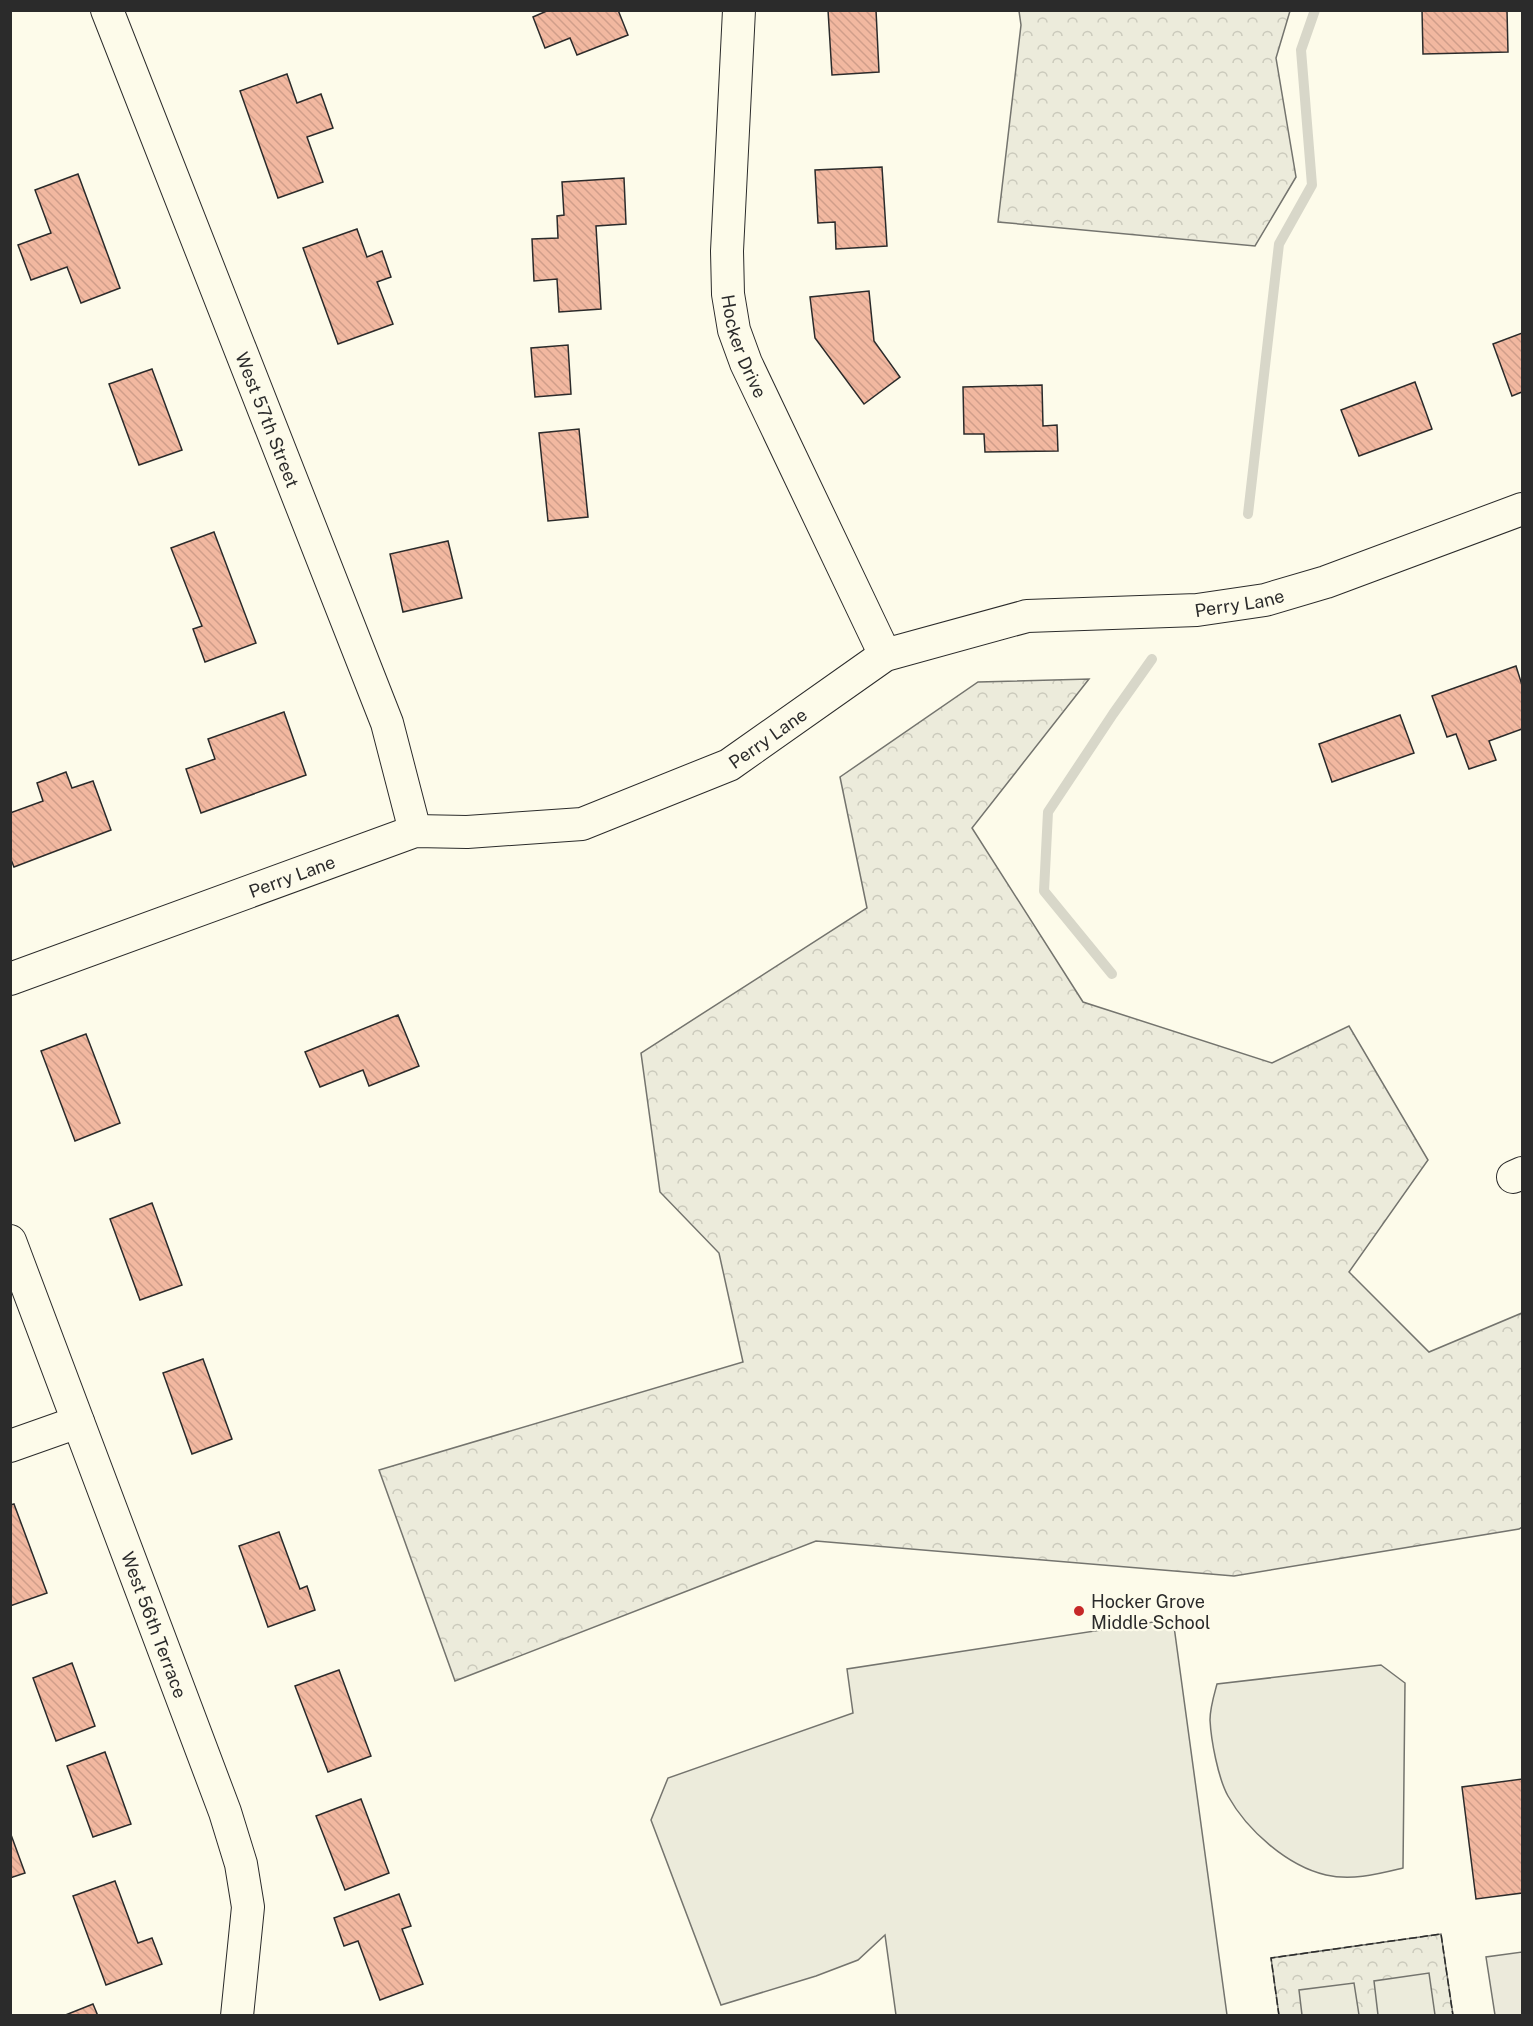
<svg xmlns="http://www.w3.org/2000/svg" width="1533" height="2026" font-family="'Public Sans',sans-serif">
  <style>
    .forest { fill: url(#forest-crowns); stroke: #74746e; stroke-width: 1.5 }
    .garden { fill: #ecebdb; stroke: #74746e; stroke-width: 1.5 }
    .parking { fill: #eceadb; stroke: #74746e; stroke-width: 1.5 }
    .lines { fill: none; stroke-linecap: round; stroke-linejoin: round }
    .stream { stroke: #d8d7c9; stroke-width: 10 }
    .building { fill: url(#building-back-hatch); stroke: #2b2b2b; stroke-width: 1.5 }
    .street-casing { stroke: #2b2b2b; stroke-width: 34 }
    .street { stroke: #fdfbea; stroke-width: 32 }
    .fence { stroke: #2b2b2b; stroke-width: 1.5; stroke-dasharray: 8 3; stroke-linecap: butt }
    .poi-dot { fill: #c62828; stroke: #fdfbea; stroke-width: 2 }
    .labels { text-anchor: middle; dominant-baseline: central; stroke-width: 4.5; stroke-linejoin: round; paint-order: stroke }
    .street-label { font-size: 18px; fill: #2b2b2b; stroke: #fdfbea }
    .poi-label { font-size: 18px; fill: #2b2b2b; stroke: #fdfbea; text-anchor: start }
  </style>
  <defs>
    <pattern id="forest-crowns" width="20" height="18" patternUnits="userSpaceOnUse" patternTransform="scale(1.5)"><rect width="20" height="18" fill="#ecebdb"/><path d="M2 6a3 3 0 1 1 6 0M12 15a3 3 0 1 1 6 0" fill="none" stroke="#cbcabc"/></pattern>
    <pattern id="building-back-hatch" width="6" height="6" patternUnits="userSpaceOnUse" patternTransform="scale(1.5)"><rect width="6" height="6" fill="#f2b8a0"/><path d="M-1 5l2 2M0 0l6 6M5-1l2 2" fill="none" stroke="#d09e8a"/></pattern>
  </defs>
  <rect width="100%" height="100%" fill="#fdfbea"/>
  <!-- forest -->
  <g class="forest">
    <path d="M1019 11H1290L1276 58 1296 177 1255 246 998 222 1021 25Z"/>
    <path d="M1089 679 972 828 1083 1002 1272 1063 1349 1026 1428 1160 1349 1272 1429 1352 1522 1313V1527L1519 1529 1234 1576 816 1541 455 1681 379 1470 743 1362 719 1253 660 1192 641 1053 867 908 840 777 978 682Z"/>
    <path d="M1441 1934 1453 2015H1279L1271 1958Z"/>
  </g>
  <!-- garden -->
  <g class="garden">
    <path d="M1173 1619 1227 2015H896L885 1935 858 1960 816 1976 721 2005 651 1820 668 1778 853 1713 847 1669Z"/>
    <path d="M1381 1665 1405 1683 1403 1868C1378 1874 1352 1881 1326 1875 1287 1866 1247 1830 1228 1796 1218 1778 1211 1740 1210 1720 1210 1708 1214 1695 1217 1684Z"/>
    <path d="M1429 1973 1435 2015H1378L1374 1981Z"/>
    <path d="M1354 1983 1359 2015H1302L1299 1990Z"/>
  </g>
  <!-- parking -->
  <path class="parking" d="M1522 1952V2015H1495L1486 1957Z"/>
  <g class="lines">
    <!-- stream -->
    <g class="stream">
      <path d="M1248 514 1279 244 1312 185 1301 50 1315 10"/>
      <path d="M1112 974 1044 891 1048 812 1113 714 1152 659"/>
    </g>
  </g>
  <!-- building -->
  <g class="building">
    <path d="M549 10H618L628 35 577 55 570 38 545 48 533 17Z"/>
    <path d="M828 10H876L879 72 832 75Z"/>
    <path d="M1422 10H1507L1508 52 1423 54Z"/>
    <path d="M287 74 297 103 321 94 333 128 307 137 323 182 278 198 240 91Z"/>
    <path d="M882 167 887 246 836 249 835 222 818 223 815 170Z"/>
    <path d="M78 174 120 288 81 303 67 267 31 280 18 245 51 233 35 190Z"/>
    <path d="M624 178 626 224 596 226 601 309 559 312 557 279 534 281 532 239 558 238 557 216 564 215 562 182Z"/>
    <path d="M357 229 367 257 382 251 391 277 377 282 393 324 338 344 303 248Z"/>
    <path d="M869 291 874 341 900 377 864 404 815 338 810 297Z"/>
    <path d="M1522 333V392L1512 396 1493 344Z"/>
    <path d="M568 345 571 394 535 397 531 348Z"/>
    <path d="M152 369 182 450 139 465 109 384Z"/>
    <path d="M1415 382 1432 429 1359 456 1341 410Z"/>
    <path d="M1042 385 1043 426 1057 425 1058 451 985 452 984 434H964L963 387Z"/>
    <path d="M579 429 588 517 548 521 539 433Z"/>
    <path d="M214 532 256 643 205 662 193 629 202 626 171 548Z"/>
    <path d="M448 541 462 598 403 612 390 554Z"/>
    <path d="M1516 666 1522 685V729L1489 741 1496 760 1469 769 1456 734 1447 737 1432 696Z"/>
    <path d="M284 712 306 775 201 813 186 769 215 759 208 739Z"/>
    <path d="M1400 715 1414 753 1332 782 1319 744Z"/>
    <path d="M66 772 72 788 93 781 111 830 14 867 10 857V813L43 801 37 783Z"/>
    <path d="M398 1015 419 1066 369 1086 363 1070 320 1087 305 1052Z"/>
    <path d="M86 1034 120 1123 75 1141 41 1051Z"/>
    <path d="M152 1203 182 1285 140 1300 110 1219Z"/>
    <path d="M203 1359 232 1439 192 1454 163 1373Z"/>
    <path d="M14 1504 47 1593 10 1606V1505Z"/>
    <path d="M279 1532 300 1589 307 1586 315 1610 268 1627 239 1546Z"/>
    <path d="M72 1663 95 1726 56 1741 33 1678Z"/>
    <path d="M339 1670 371 1756 328 1772 295 1686Z"/>
    <path d="M105 1752 131 1824 93 1837 67 1766Z"/>
    <path d="M1522 1779V1893L1476 1899 1462 1787Z"/>
    <path d="M361 1799 389 1873 345 1890 316 1816Z"/>
    <path d="M10 1832 25 1873 10 1878Z"/>
    <path d="M115 1881 138 1943 152 1938 162 1964 106 1985 73 1896Z"/>
    <path d="M399 1894 411 1926 402 1929 423 1984 380 2000 358 1941 344 1946 334 1918Z"/>
    <path d="M93 2004 98 2016H63Z"/>
  </g>
  <g class="lines">
    <defs>
      <g id="street">
        <path id="s1" d="M107 10 387 723 415 831"/>
        <path id="s2" d="M739 10 727 251 728 294 734 330 746 363 885 655"/>
        <path id="s3" d="M10 979 415 831 467 832 582 824 729 765 885 655 1027 616 1197 610 1265 600 1326 582 1522 509"/>
        <path d="M1513 1177 1522 1173"/>
        <path id="s4" d="M10 1241 225 1812 241 1864 248 1907 237 2016"/>
        <path d="M10 1446 78 1422"/>
      </g>
    </defs>
    <!-- street casing -->
    <use href="#street" class="street-casing"/>
    <!-- street -->
    <use href="#street" class="street"/>
    <!-- fence -->
    <path class="fence" d="M1279 2016 1271 1958 1441 1934 1453 2016"/>
  </g>
  <!-- markers -->
  <circle class="poi-dot" cx="1079" cy="1611" r="6"/>
  <g class="labels">
    <!-- street labels -->
    <g class="street-label">
      <text stroke="none"><textPath href="#s2" startOffset="339">Hocker Drive</textPath></text>
      <text stroke="none"><textPath href="#s1" startOffset="440">West 57th Street</textPath></text>
      <text stroke="none"><textPath href="#s3" startOffset="1308">Perry Lane</textPath></text>
      <text stroke="none"><textPath href="#s3" startOffset="804">Perry Lane</textPath></text>
      <text stroke="none"><textPath href="#s3" startOffset="300">Perry Lane</textPath></text>
      <text stroke="none"><textPath href="#s4" startOffset="410">West 56th Terrace</textPath></text>
    </g>
    <!-- poi labels -->
    <g class="poi-label">
      <text x="1091" y="1601">Hocker Grove<tspan x="1091" dy="21">Middle School</tspan></text>
    </g>
  </g>
  <!-- border -->
  <rect width="1533" height="2026" fill="none" stroke="#2b2b2b" stroke-width="24"/>
</svg>
